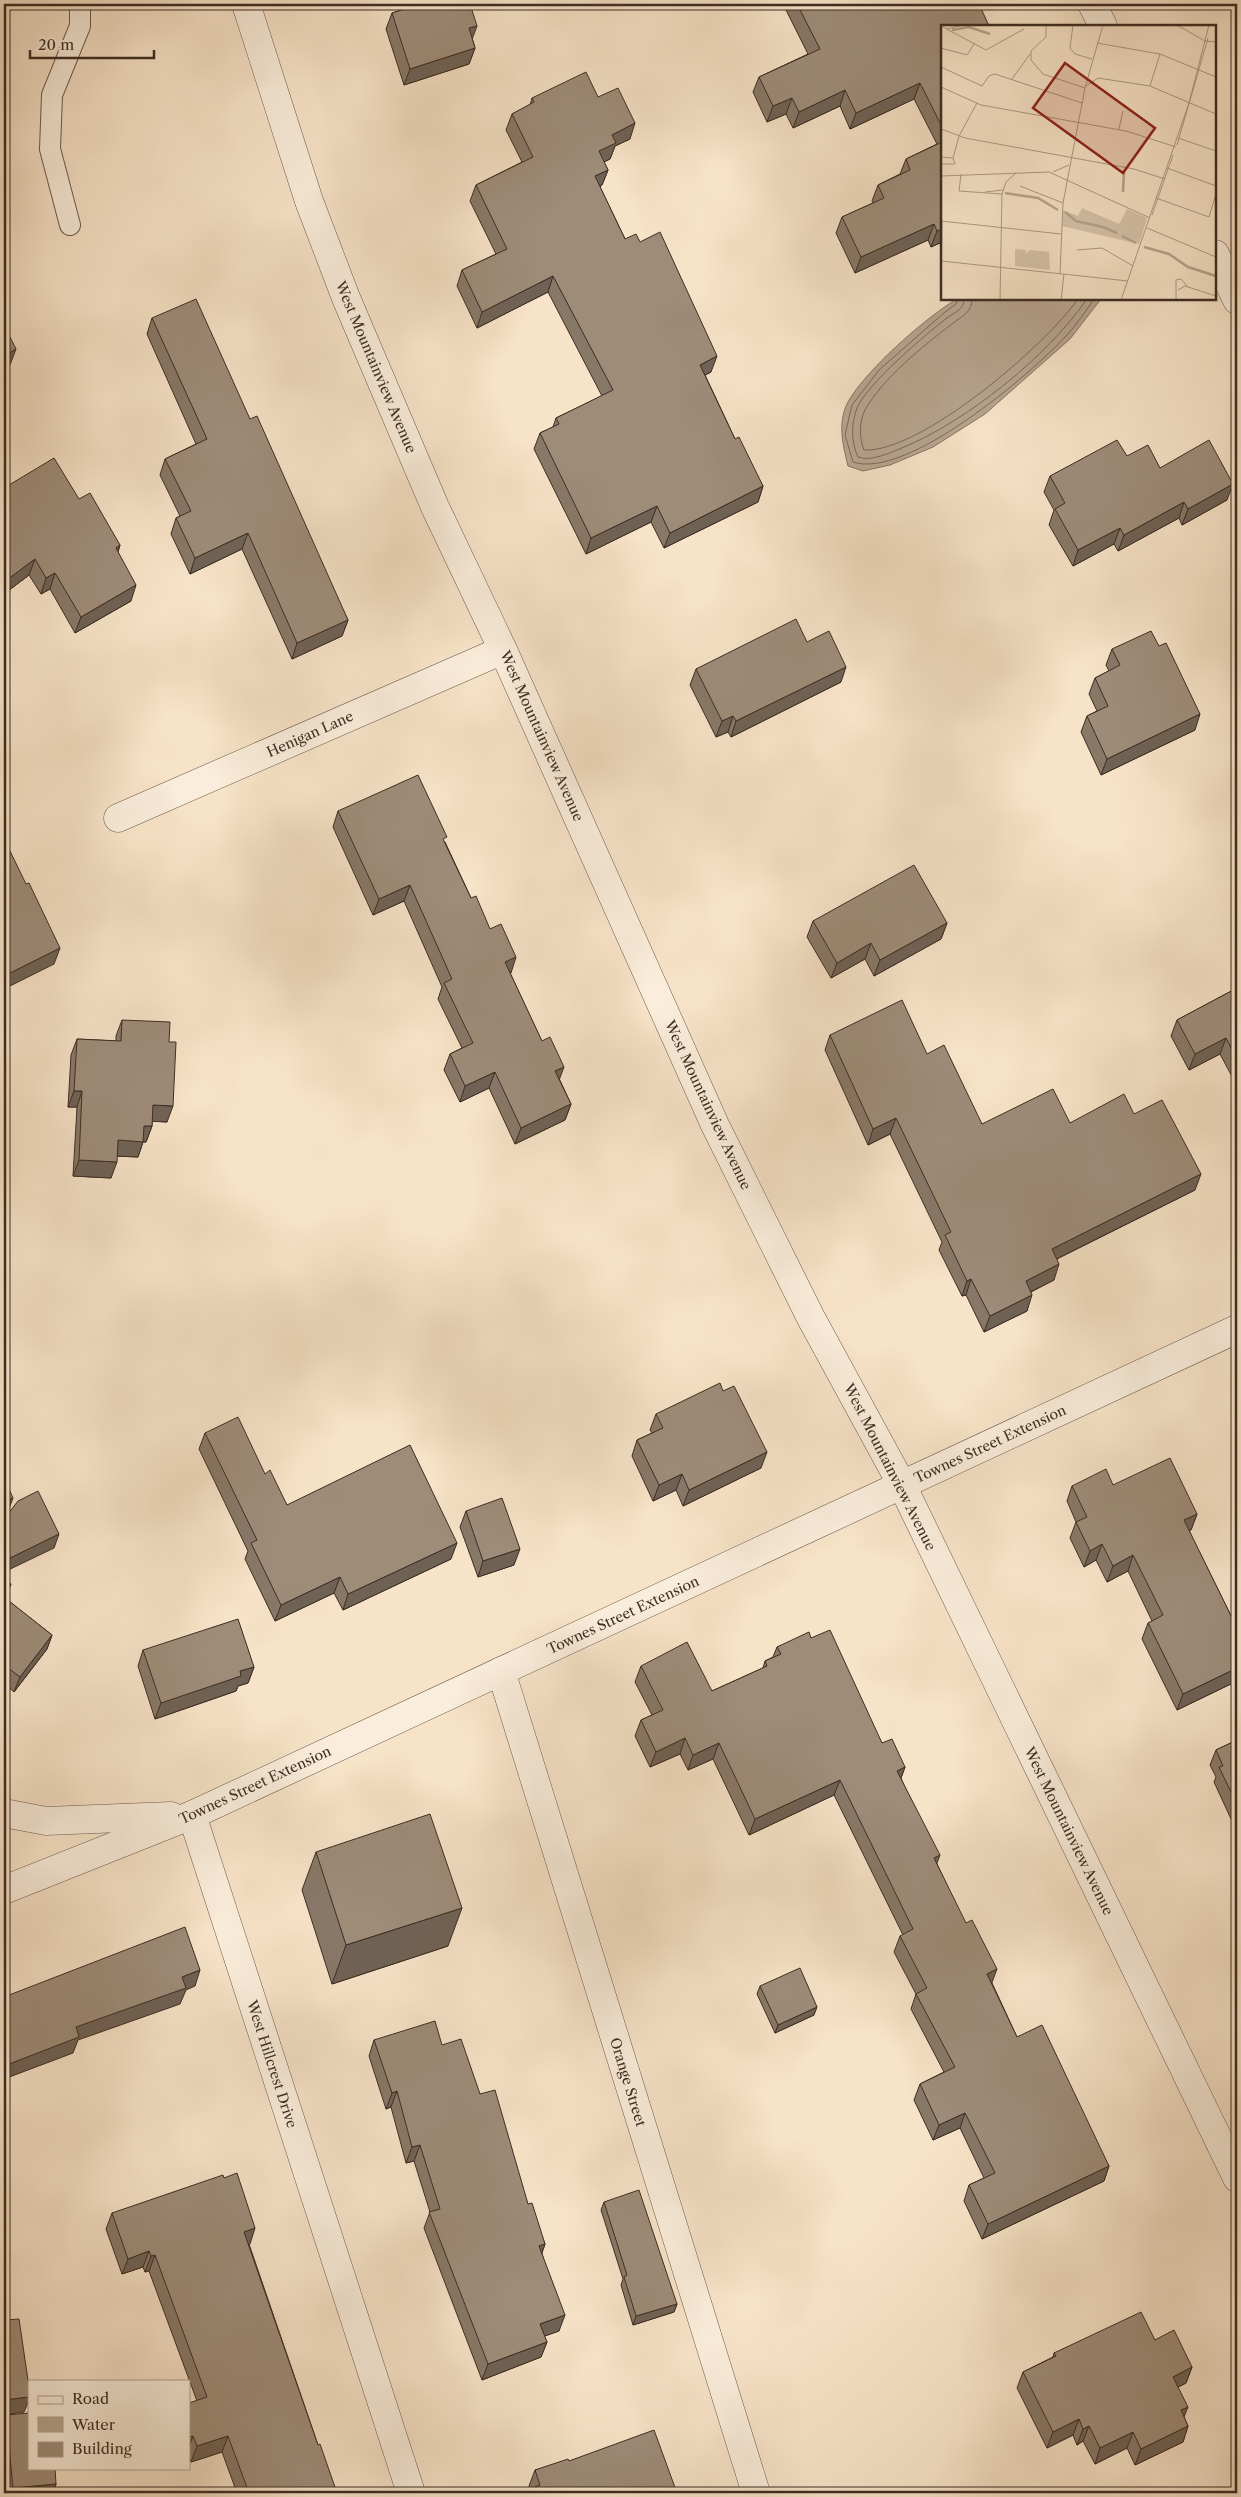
<svg xmlns="http://www.w3.org/2000/svg" width="1241" height="2497" font-family="'Libre Caslon Text',serif">
  <style>
    .water { fill: #b8a590; stroke: #877564 }
    .lines { fill: none; stroke-linecap: round; stroke-linejoin: round }
    .shore { stroke: #7a695a; stroke-width: 1 }
    .lane-casing { stroke: #6c5a4c; stroke-width: 22 }
    .street-casing { stroke: #6c5a4c; stroke-width: 29 }
    .lane { stroke: #faeddb; stroke-width: 20 }
    .street { stroke: #faeddb; stroke-width: 28 }
    .wall { fill: #887868; stroke: #3d2d23 }
    .shaded-wall { fill: #6f6255; stroke: #3d2d23 }
    .building { fill: #9e8c79; stroke: #3d2d23 }
    .labels { text-anchor: middle; dominant-baseline: central; stroke-width: 4; stroke-linejoin: round; paint-order: stroke }
    .street-label { font-size: 14px; fill: #3d2d23; stroke: #faeddb }
    .inset-river { fill: none; stroke: #b8a590; stroke-width: 2.5 }
    .inset-road { fill: none; stroke: #ad9a86; stroke-width: 1 }
    .view { fill: #8f2418; fill-opacity: 0.15; stroke: #8f2418; stroke-width: 2.5 }
    .inset-edge { fill: none; stroke: #3d2d23; stroke-width: 2.5 }
  </style>
  <rect width="100%" height="100%" fill="#f7e3c8"/>
  <filter id="stains"><feTurbulence type="fractalNoise" baseFrequency=".004" numOctaves="4"/><feColorMatrix values="0 0 0 0 .2 0 0 0 0 .09 0 0 0 0 .02 0 0 0 .5 -.17"/></filter>
  <radialGradient id="worn" r=".72"><stop offset=".6" stop-color="#630" stop-opacity="0"/><stop offset="1" stop-color="#630" stop-opacity=".3"/></radialGradient>
  <!-- water -->
  <path class="water" d="M957 299H1101L1070 339 985 414 933 447 890 465 863 471 848 466C843 445 837 423 848 402 865 371 926 317 957 299Z"/>
  <g class="lines">
    <!-- shore -->
    <g class="shore">
      <path d="M958 299 956 304 945 312 879 370 852 405 845 435 853 462C907 480 1031 374 1067 335 1077 324 1086 311 1094 299"/>
      <path d="M964 299C964 310 955 312 947 318 925 335 868 383 857 408 851 424 851 442 858 457 871 462 889 453 902 448 967 421 1047 357 1087 299"/>
      <path d="M972 299C972 313 962 316 952 324 923 346 883 378 865 410 859 422 859 438 864 450 921 453 1046 345 1078 299"/>
    </g>
    <defs>
      <path id="lane" d="M70 225 50 149 52 95 80 26V4"/>
      <g id="street">
        <path d="M246 4 309 201 346 298 435 507 503 650 715 1125 811 1318 902 1485 1237 2178"/>
        <path d="M1092 4 1103 26"/>
        <path d="M1215 254 1237 300"/>
        <path d="M118 818 503 650"/>
        <path d="M501 1671 756 2493"/>
        <path d="M4 1813 46 1821 171 1816"/>
        <path d="M192 1815 411 2493"/>
        <path d="M4 1890 192 1815 1237 1329"/>
      </g>
    </defs>
    <!-- lane casing -->
    <use href="#lane" class="lane-casing"/>
    <!-- street casing -->
    <use href="#street" class="street-casing"/>
    <!-- lane -->
    <use href="#lane" class="lane"/>
    <!-- street -->
    <use href="#street" class="street"/>
  </g>
  <!-- wall -->
  <g class="wall">
    <path d="M402 4H470L472 38 475 48 469 64 404 85 386 29 392 13 404 9Z"/>
    <path d="M783 4H979L942 26V242L931 247 928 240 855 273 836 233 842 217 873 203 872 201 878 185 900 174 906 159 937 144 914 99 850 129 840 106 793 128 786 114 767 122 753 92 759 77 808 54Z"/>
    <path d="M598 97 630 139 615 146 610 159 604 162 608 170 602 185 600 187 625 239 711 372 705 375 735 439 763 486 758 502 664 548 651 522 586 554 534 449 540 433 553 427 556 418 602 396 548 292 477 328 457 286 462 270 496 254 470 201 476 185 522 162 506 130 512 114 530 105 532 98Z"/>
    <path d="M152 318 250 419 348 620 342 636 292 659 242 549 190 574 171 534 176 518 180 516 160 475 165 459 196 444 147 334Z"/>
    <path d="M1127 456 1160 468 1227 500 1182 525 1179 518 1118 551 1114 544 1073 566 1049 525 1054 510 1044 492 1050 476Z"/>
    <path d="M79 499 120 545 118 552 131 601 75 633 50 589 41 594 29 575 4 594Z"/>
    <path d="M807 642 841 682 731 737 728 732 716 737 690 685 696 669Z"/>
    <path d="M1112 649 1195 730 1101 775 1081 732 1087 716 1097 711 1089 694 1095 678 1109 671 1106 665Z"/>
    <path d="M338 811 445 842 471 898 511 973H510L571 1104 565 1120 515 1144 489 1088 460 1102 444 1070 450 1054 462 1048 438 999 442 987 404 901 373 915 333 827Z"/>
    <path d="M813 921 947 923 941 939 874 976 865 959 831 978 807 937Z"/>
    <path d="M1237 988V1086L1220 1054 1189 1070 1171 1036 1177 1020Z"/>
    <path d="M122 1020 169 1042 167 1122 152 1121V1126L146 1142H143L138 1157 117 1156 111 1178 73 1176 77 1107H68L71 1055 77 1039 116 1041V1036Z"/>
    <path d="M830 1035 927 1054 982 1124 1070 1123 1134 1114 1195 1190 1057 1259 1054 1280 1031 1292 1027 1311 984 1332 966 1295 962 1296 939 1250 942 1242 890 1134 868 1145 825 1050Z"/>
    <path d="M656 1414 761 1468 683 1506 676 1490 653 1501 632 1456 637 1440 652 1433 650 1430Z"/>
    <path d="M205 1433 265 1474 287 1505 451 1559 343 1610 334 1593 275 1621 245 1559 248 1551 199 1449Z"/>
    <path d="M1113 1485 1197 1514 1191 1530 1189 1531 1237 1628V1681L1177 1710 1142 1639 1148 1623 1152 1621 1128 1571 1107 1582 1096 1560 1084 1567 1070 1538 1076 1522 1067 1501 1072 1486Z"/>
    <path d="M466 1511 514 1565 478 1577 460 1527Z"/>
    <path d="M4 1578 6 1599 52 1635 47 1649 14 1692 4 1683Z"/>
    <path d="M811 1638 882 1743 905 1767 901 1778 937 1864 1017 2037 1109 2166 1104 2181 982 2239 964 2201 969 2185 984 2178 960 2128 933 2140 914 2100 920 2084 944 2072 911 2009 916 1994 894 1952 900 1936 903 1935 834 1795 749 1835 713 1759 688 1770 680 1754 650 1767 635 1736 641 1720 652 1715 635 1682 641 1666 712 1691 763 1668 765 1661 773 1657 777 1647Z"/>
    <path d="M143 1650 254 1667 248 1683 238 1686 236 1691 155 1719 138 1666Z"/>
    <path d="M1237 1740V1832L1214 1782 1216 1777 1210 1765 1216 1750Z"/>
    <path d="M316 1852 448 1946 332 1984 302 1890Z"/>
    <path d="M760 1986 814 2015 775 2033 757 1994Z"/>
    <path d="M374 2040 442 2045 480 2094 545 2244 542 2253 559 2331 544 2336 547 2342 541 2357 482 2380 424 2228 430 2212 414 2161 406 2163 391 2107 386 2109 369 2056Z"/>
    <path d="M604 2202 677 2304 674 2312 633 2325 621 2285 623 2279 601 2210Z"/>
    <path d="M112 2213 250 2244H249L318 2445 337 2493H237L222 2452 191 2462 189 2456V2403L197 2401 149 2271 145 2272 143 2267 122 2274 106 2229Z"/>
    <path d="M1155 2340 1192 2367 1186 2383 1178 2387 1184 2417 1188 2426 1183 2442 1135 2465 1127 2448 1095 2464 1083 2441 1077 2445 1073 2435 1047 2448 1017 2388 1023 2372 1053 2357 1054 2353Z"/>
    <path d="M6 2415 56 2484 53 2493H6L4 2467V2422Z"/>
    <path d="M569 2461 677 2493H531L529 2486 535 2470Z"/>
  </g>
  <!-- shaded-wall -->
  <g class="shaded-wall">
    <path d="M477 26 471 42 469 28Z"/>
    <path d="M475 48 469 64 404 85 410 69Z"/>
    <path d="M920 83 914 99 850 129 856 113Z"/>
    <path d="M845 90 840 106 793 128 799 112Z"/>
    <path d="M792 98 786 114 767 122 773 106Z"/>
    <path d="M635 123 630 139 615 146 610 159 593 167 599 151 612 135Z"/>
    <path d="M608 170 602 185 589 192 595 176Z"/>
    <path d="M934 224 928 240 855 273 861 257Z"/>
    <path d="M942 229V242L931 247 937 231Z"/>
    <path d="M553 276 548 292 477 328 482 312Z"/>
    <path d="M16 349 10 365 4 369V356Z"/>
    <path d="M717 356 711 372 694 381 700 365Z"/>
    <path d="M1233 484 1227 500 1182 525 1188 509Z"/>
    <path d="M763 486 758 502 664 548 670 533Z"/>
    <path d="M1184 502 1179 518 1118 551 1124 535Z"/>
    <path d="M657 506 651 522 586 554 591 538Z"/>
    <path d="M1120 528 1114 544 1073 566 1078 550Z"/>
    <path d="M248 533 242 549 190 574 195 558Z"/>
    <path d="M120 545 115 561 116 548Z"/>
    <path d="M35 559 29 575 4 594V582Z"/>
    <path d="M55 573 50 589 41 594 46 578Z"/>
    <path d="M136 585 131 601 75 633 81 617Z"/>
    <path d="M348 620 342 636 292 659 297 643Z"/>
    <path d="M8 643 4 655V647Z"/>
    <path d="M846 667 841 682 731 737 736 721Z"/>
    <path d="M1200 714 1195 730 1101 775 1107 759Z"/>
    <path d="M733 716 728 732 716 737 722 721Z"/>
    <path d="M410 885 404 901 373 915 379 899Z"/>
    <path d="M947 923 941 939 874 976 880 960Z"/>
    <path d="M871 943 865 959 831 978 837 963Z"/>
    <path d="M60 948 54 964 4 989V976Z"/>
    <path d="M516 957 511 973 499 978 505 962Z"/>
    <path d="M1226 1038 1220 1054 1189 1070 1195 1054Z"/>
    <path d="M564 1067 558 1083 555 1071Z"/>
    <path d="M495 1072 489 1088 460 1102 465 1086Z"/>
    <path d="M74 1091H82L77 1107H68Z"/>
    <path d="M571 1104 565 1120 515 1144 521 1128Z"/>
    <path d="M153 1105 173 1106 167 1122 147 1121Z"/>
    <path d="M896 1118 890 1134 868 1145 873 1129Z"/>
    <path d="M144 1126H152L146 1142H143L138 1157 112 1156 118 1140Z"/>
    <path d="M79 1160 117 1162 111 1178 73 1176Z"/>
    <path d="M1201 1174 1195 1190 1046 1264 1052 1249Z"/>
    <path d="M1059 1264 1054 1280 1020 1297 1026 1281Z"/>
    <path d="M971 1279 966 1295 962 1296 967 1281Z"/>
    <path d="M1032 1295 1027 1311 984 1332 990 1316Z"/>
    <path d="M767 1452 761 1468 683 1506 689 1490Z"/>
    <path d="M682 1474 676 1490 653 1501 659 1485Z"/>
    <path d="M13 1498 7 1514 4 1516V1502Z"/>
    <path d="M1197 1514 1191 1530 1178 1536 1184 1520Z"/>
    <path d="M59 1534 54 1548 4 1572V1561Z"/>
    <path d="M457 1543 451 1559 343 1610 348 1594Z"/>
    <path d="M1102 1544 1096 1560 1084 1567 1090 1551Z"/>
    <path d="M520 1549 514 1565 478 1577 483 1561Z"/>
    <path d="M1133 1555 1128 1571 1107 1582 1113 1566Z"/>
    <path d="M340 1577 334 1593 275 1621 281 1605Z"/>
    <path d="M11 1584 6 1598 4 1601V1593Z"/>
    <path d="M52 1635 47 1649 14 1692 20 1677Z"/>
    <path d="M254 1667 248 1683 238 1686 236 1691 155 1719 161 1703 240 1671Z"/>
    <path d="M1237 1668V1681L1177 1710 1183 1694Z"/>
    <path d="M685 1738 680 1754 650 1767 656 1752Z"/>
    <path d="M719 1743 713 1759 688 1770 693 1755Z"/>
    <path d="M905 1767 899 1783 897 1771Z"/>
    <path d="M840 1780 834 1795 749 1835 755 1819Z"/>
    <path d="M940 1855 934 1871V1858Z"/>
    <path d="M462 1908 448 1946 332 1984 346 1945Z"/>
    <path d="M997 1969 991 1985 987 1974Z"/>
    <path d="M200 1970 195 1986 186 1990 180 2004 78 2040 73 2053 4 2079V2066L76 2027 182 1977Z"/>
    <path d="M817 2007 814 2015 775 2033 778 2025Z"/>
    <path d="M397 2091 391 2107 386 2109 392 2093Z"/>
    <path d="M965 2113 960 2128 933 2140 939 2125Z"/>
    <path d="M420 2145 414 2161 406 2163 412 2147Z"/>
    <path d="M1109 2166 1104 2181 982 2239 988 2224Z"/>
    <path d="M255 2228 250 2244 239 2248 244 2232Z"/>
    <path d="M545 2244 539 2260V2246Z"/>
    <path d="M149 2251 143 2267 122 2274 128 2259Z"/>
    <path d="M155 2255 149 2271 145 2272 151 2256Z"/>
    <path d="M677 2304 674 2312 633 2325 636 2316Z"/>
    <path d="M565 2315 559 2331 534 2340 540 2324Z"/>
    <path d="M547 2342 541 2357 482 2380 488 2364Z"/>
    <path d="M1192 2367 1186 2383 1167 2393 1173 2377Z"/>
    <path d="M29 2397V2400L24 2412 4 2415V2400Z"/>
    <path d="M1188 2407 1182 2422 1181 2410Z"/>
    <path d="M1079 2419 1073 2435 1047 2448 1053 2432Z"/>
    <path d="M1089 2426 1083 2441 1077 2445 1083 2429Z"/>
    <path d="M1188 2426 1183 2442 1135 2465 1141 2449Z"/>
    <path d="M1133 2432 1127 2448 1095 2464 1100 2448Z"/>
    <path d="M193 2436 189 2447V2437Z"/>
    <path d="M228 2436 222 2452 191 2462 197 2446Z"/>
    <path d="M56 2484 53 2493H11L13 2488Z"/>
  </g>
  <!-- building -->
  <g class="building">
    <path d="M413 4H470L477 26 469 28 475 48 410 69 392 13 414 6Z"/>
    <path d="M797 4H979L989 26H942V127L920 83 856 113 845 90 799 112 792 98 773 106 759 77 820 49Z"/>
    <path d="M586 72 598 97 618 88 635 123 612 135 616 143 599 151 608 170 595 176 625 239 636 234 640 242 660 232 717 356 700 365 735 439 739 437 763 486 670 533 657 506 591 538 540 433 559 424 556 418 613 390 553 276 482 312 462 270 507 249 476 185 533 157 512 114 534 102 532 98Z"/>
    <path d="M942 142V229L937 231 934 224 861 257 842 217 884 198 878 185 910 170 906 159Z"/>
    <path d="M196 299 250 419 257 416 348 620 297 643 248 533 195 558 176 518 191 511 165 459 207 439 152 318Z"/>
    <path d="M4 325 16 349 4 356Z"/>
    <path d="M1117 440 1127 456 1148 445 1160 468 1209 440 1233 484 1188 509 1184 502 1124 535 1120 528 1078 550 1055 509 1065 503 1050 476Z"/>
    <path d="M54 458 79 499 90 493 120 545 116 548 136 585 81 617 55 573 46 578 35 559 4 582V488Z"/>
    <path d="M796 619 807 642 829 631 846 667 736 721 733 716 722 721 696 669Z"/>
    <path d="M1151 631 1159 646 1166 643 1200 714 1107 759 1087 716 1108 706 1095 678 1120 665 1112 649Z"/>
    <path d="M4 638 8 643 4 647Z"/>
    <path d="M418 775 447 837 443 839 471 898 476 896 490 929 501 924 516 957 505 962 542 1041 550 1037 564 1067 555 1071 571 1104 521 1128 495 1072 465 1086 450 1054 473 1043 444 983 452 979 410 885 379 899 338 811Z"/>
    <path d="M10 851 26 884 29 883 60 948 4 976V855Z"/>
    <path d="M914 865 947 923 880 960 871 943 837 963 813 921Z"/>
    <path d="M1237 988V1059L1226 1038 1195 1054 1177 1020Z"/>
    <path d="M902 1000 927 1054 944 1045 982 1124 1053 1089 1070 1123 1124 1094 1134 1114 1162 1100 1201 1174 1052 1249 1059 1264 1026 1281 1032 1295 990 1316 971 1279 967 1281 945 1235 951 1232 896 1118 873 1129 830 1035Z"/>
    <path d="M122 1020 170 1022 169 1042H176L173 1106 153 1105 152 1126H144L143 1142 118 1140 117 1162 79 1160 82 1091H74L77 1039 121 1041Z"/>
    <path d="M720 1383 723 1391 734 1386 767 1452 689 1490 682 1474 659 1485 637 1440 663 1428 656 1414Z"/>
    <path d="M238 1417 265 1474 270 1470 287 1505 410 1445 457 1543 348 1594 340 1577 281 1605 251 1543 257 1540 205 1433Z"/>
    <path d="M1170 1458 1197 1514 1184 1520 1237 1628V1668L1183 1694 1148 1623 1163 1615 1133 1555 1113 1566 1102 1544 1090 1551 1076 1522 1087 1517 1072 1486 1106 1469 1113 1485Z"/>
    <path d="M4 1478 13 1498 4 1502Z"/>
    <path d="M38 1491 59 1534 4 1561V1519L18 1501Z"/>
    <path d="M502 1498 520 1549 483 1561 466 1511Z"/>
    <path d="M4 1578 11 1584 4 1593Z"/>
    <path d="M4 1597 52 1635 20 1677 4 1665Z"/>
    <path d="M238 1619 254 1667 240 1671 241 1676 161 1703 143 1650Z"/>
    <path d="M830 1630 882 1743 892 1739 905 1767 897 1771 940 1855 934 1858 966 1923 972 1920 997 1969 987 1974 1017 2037 1042 2025 1109 2166 988 2224 969 2185 995 2173 965 2113 939 2125 920 2084 955 2067 916 1994 927 1988 900 1936 913 1929 840 1780 755 1819 719 1743 693 1755 685 1738 656 1752 641 1720 663 1710 641 1666 687 1642 712 1691 767 1666 765 1661 781 1654 777 1647 809 1632 811 1638Z"/>
    <path d="M1237 1740V1805L1219 1767 1223 1766 1216 1750Z"/>
    <path d="M430 1814 462 1908 346 1945 316 1852Z"/>
    <path d="M185 1927 200 1970 182 1977 186 1988 76 2027 79 2037 4 2066V1997Z"/>
    <path d="M800 1968 817 2007 778 2025 760 1986Z"/>
    <path d="M435 2021 442 2045 461 2039 480 2094 495 2090 528 2204 532 2203 545 2244 539 2246 565 2315 540 2324 547 2342 488 2364 429 2212 440 2209 420 2145 412 2147 397 2091 392 2093 374 2040Z"/>
    <path d="M237 2173 255 2228 244 2232 318 2445 320 2444 337 2493H249L228 2436 197 2446 193 2436 189 2437V2403L207 2397 155 2255 151 2256 149 2251 128 2259 112 2213 223 2175 224 2178Z"/>
    <path d="M639 2190 677 2304 636 2316 624 2277 627 2275 604 2202Z"/>
    <path d="M1141 2312 1155 2340 1174 2330 1192 2367 1173 2377 1188 2407 1181 2410 1188 2426 1141 2449 1133 2432 1100 2448 1089 2426 1083 2429 1079 2419 1053 2432 1023 2372 1056 2356 1054 2353Z"/>
    <path d="M19 2319 29 2387V2397L4 2400V2320Z"/>
    <path d="M29 2413V2468H55L56 2484 13 2488 6 2415Z"/>
    <path d="M654 2430 677 2493H537L535 2487 540 2485 535 2470 568 2459 569 2461Z"/>
  </g>
  <g class="labels">
    <!-- street labels -->
    <g class="street-label">
      <text transform="translate(376 367) rotate(67)">West Mountainview Avenue</text>
      <text transform="translate(310 734) rotate(-24)">Henigan Lane</text>
      <text transform="translate(542 736) rotate(66)">West Mountainview Avenue</text>
      <text transform="translate(708 1105) rotate(65)">West Mountainview Avenue</text>
      <text transform="translate(990 1444) rotate(-25)">Townes Street Extension</text>
      <text transform="translate(890 1467) rotate(63)">West Mountainview Avenue</text>
      <text transform="translate(623 1615) rotate(-25)">Townes Street Extension</text>
      <text transform="translate(255 1785) rotate(-25)">Townes Street Extension</text>
      <text transform="translate(1069 1831) rotate(64)">West Mountainview Avenue</text>
      <text transform="translate(272 2064) rotate(72)">West Hillcrest Drive</text>
      <text transform="translate(628 2082) rotate(73)">Orange Street</text>
    </g>
  </g>
  <!-- overview -->
  <g transform="translate(941 25)">
    <rect width="275" height="275" fill="#f7e3c8"/>
    <path d="M141 183 178 199 186 184 206 193 198 219 121 201 122 185 137 191ZM74 224 85 225 84 229 89 225 108 227 109 245 74 241Z" fill="#d7c4ac"/>
    <path class="inset-river" d="M11 5 28 2 49 9M182 167 183 145M64 168 97 173 117 185M124 187 135 196 162 202 176 208M181 211 195 218M203 222 228 229 247 242 275 251"/>
    <path class="inset-road" d="M105 0V12L90 26V35L102 49 144 63M132 0 129 23 134 29 151 34M236 0 264 16 275 17M0 1 45 25 83 4M6 4 22 0M156 18 219 29 275 52M0 23 26 30 33 19M0 42 41 61 48 51 54 49 141 78M71 54 89 29M145 61 157 53 209 61 275 89M209 61 219 29M0 62 40 80 185 106 235 122M0 104 24 113 193 144 224 154M178 104 182 86M237 113 275 126M236 120 267 13M0 132 12 133 18 111 36 78M0 139H14L12 133M226 143 275 161M112 147 128 140M20 149 18 166 61 169M0 151 108 147 209 193M79 161 122 178M44 167 62 165M215 173 268 192 275 169M211 190 232 130M0 196 120 209M206 203 275 232M136 225 161 223 192 241M0 236 187 256M119 248 122 178 144 63 162 0M237 265 244 261 275 271M0 266 1 196M59 275 61 169 65 157 75 148M120 275 123 249M180 275 248 78 268 0M235 275V255L240 254 246 261"/>
    <path class="view" d="M124 38 214 103 182 148 92 83Z"/>
    <rect width="275" height="275" class="inset-edge"/>
  </g>
  <!-- margin -->
  <rect width="1241" height="2497" fill="none" stroke="#f7e3c8" stroke-width="20"/>
  <rect x="5" y="5" width="1231" height="2487" fill="none" stroke="#3d2d23" stroke-width="2.5"/>
  <rect x="10" y="10" width="1221" height="2477" fill="none" stroke="#3d2d23"/>
  <!-- legend -->
  <rect x="28" y="2380" width="162" height="90" fill="#faeddb" stroke="#aea091"/>
  <rect x="38" y="2396" width="25" height="8" fill="#faeddb" stroke="#aea091"/>
  <text x="72" y="2404" font-size="15" fill="#3d2d23">Road</text>
  <rect x="38" y="2417" width="25" height="15" fill="#b8a590" stroke="#aea091"/>
  <text x="72" y="2430" font-size="15" fill="#3d2d23">Water</text>
  <rect x="38" y="2442" width="25" height="15" fill="#9e8c79" stroke="#aea091"/>
  <text x="72" y="2454" font-size="15" fill="#3d2d23">Building</text>
  <!-- scale -->
  <path d="M30 50v8h124v-8" fill="none" stroke="#3d2d23" stroke-width="2.5"/>
  <text x="38" y="50" font-size="15" fill="#3d2d23" stroke="#faeddb" stroke-width="4" paint-order="stroke">20 m</text>
  <rect width="100%" height="100%" filter="url(#stains)"/>
  <rect width="100%" height="100%" fill="url(#worn)"/>
</svg>
